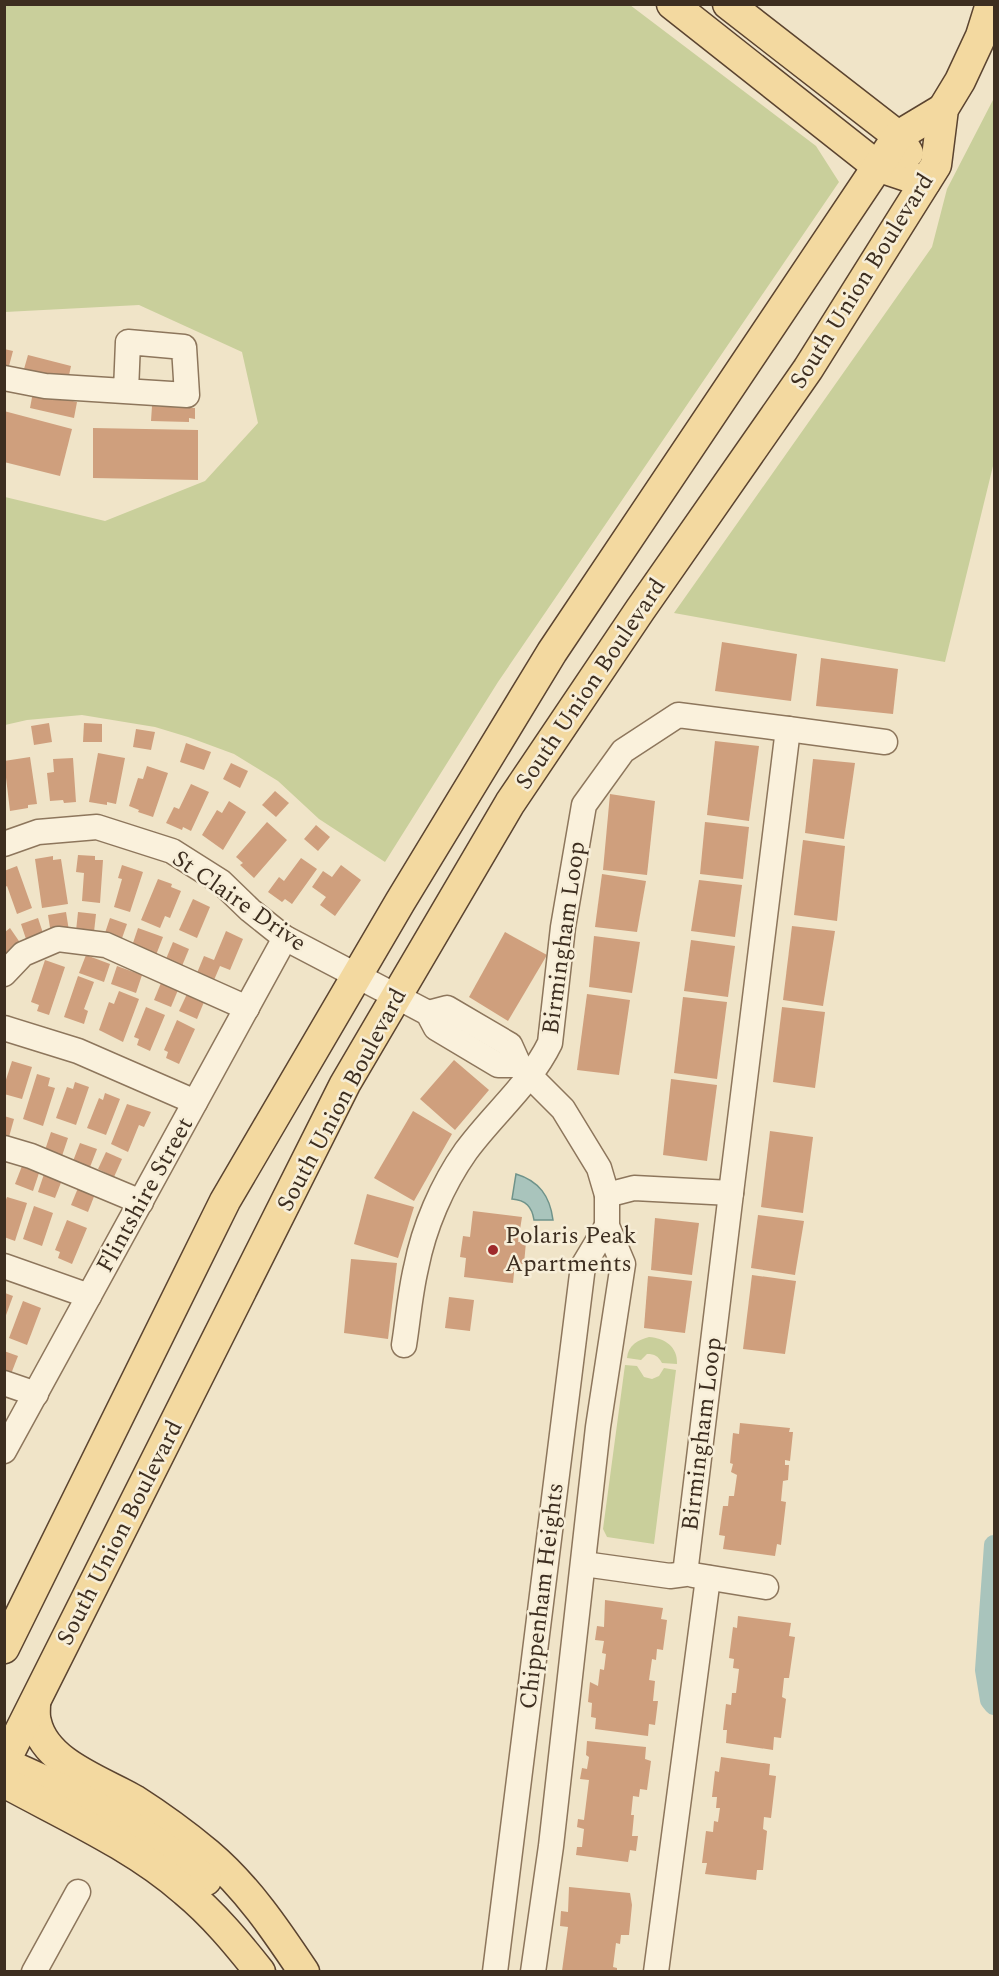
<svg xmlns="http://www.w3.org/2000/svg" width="999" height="1976" font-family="Spectral,serif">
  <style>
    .green { fill: #c9cf9b }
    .water { fill: #a9c4bc; stroke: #6f938a; stroke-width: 1.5 }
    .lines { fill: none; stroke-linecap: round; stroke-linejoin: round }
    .canal { stroke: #a9c4bc; stroke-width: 20 }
    .building { fill: #cf9f7d }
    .minor-casing { stroke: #8d765c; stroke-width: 27 }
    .major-casing { stroke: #5b4430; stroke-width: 33 }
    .minor { stroke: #faf1dc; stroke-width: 24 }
    .major { stroke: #f3d9a0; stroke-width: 30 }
    .poi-dot { fill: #9e2a2b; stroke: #f7eed8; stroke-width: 2 }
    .labels { text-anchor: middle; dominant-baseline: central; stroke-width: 5; stroke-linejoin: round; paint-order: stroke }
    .street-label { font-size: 24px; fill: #3d2e20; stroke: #f7eed8 }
    .poi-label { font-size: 24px; fill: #3d2e20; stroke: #f7eed8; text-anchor: start }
  </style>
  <rect width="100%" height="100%" fill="#f0e4c8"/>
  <!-- green -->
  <g class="green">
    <path d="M5 4 630 5 816 146 839 182 498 682 385 862 319 819 278 781 234 754 188 737 155 727 82 715 27 720 5 725V497L105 521 205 481 258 423 242 352 139 305 5 312Z"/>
    <path d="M994 98V462L945 662 674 613 932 247 947 189Z"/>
    <path d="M649 1337C665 1338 678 1347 677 1364L662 1363C658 1356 655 1354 647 1354L641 1360 627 1358C628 1345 638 1340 649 1337Z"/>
    <path d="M625 1365 637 1366 644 1377 652 1379 659 1376 664 1368 676 1370 654 1544 607 1537 603 1529Z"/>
  </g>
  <!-- water -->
  <path class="water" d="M516 1174C539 1181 550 1196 553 1220H534C532 1207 526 1200 512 1199Z"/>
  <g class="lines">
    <!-- canal -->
    <path class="canal" d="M994 1545 985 1670 990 1700 994 1705"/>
  </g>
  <!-- building -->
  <g class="building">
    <path d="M4 349 13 351 9 366 4 365Z"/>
    <path d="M28 355 71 366 68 380 24 369Z"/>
    <path d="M33 392 77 402 74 418 30 408Z"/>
    <path d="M152 406 195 408V419L189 418V422L151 421Z"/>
    <path d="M4 411 72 429 60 476 4 462Z"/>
    <path d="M93 428 198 430V480L93 478Z"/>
    <path d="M722 642 797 654 791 701 715 691Z"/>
    <path d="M821 658 898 669 893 714 816 706Z"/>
    <path d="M49 723 52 742 34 745 31 726Z"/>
    <path d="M84 723 102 724V742H83Z"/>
    <path d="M136 729 155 732 151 750 133 747Z"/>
    <path d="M715 741 759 746 749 821 707 815Z"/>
    <path d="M186 743 211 752 204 770 180 762Z"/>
    <path d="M98 753 125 758 116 804 107 802V805L89 802Z"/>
    <path d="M30 757 37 804 28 805V808L10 811 4 761Z"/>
    <path d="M73 758 76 802 64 803 63 800 50 801 47 773 54 772 53 759Z"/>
    <path d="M813 759 855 763 844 839 805 833Z"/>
    <path d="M231 763 248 771 240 788 223 779Z"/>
    <path d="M147 766 168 773 153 817 138 812 139 810 129 806 138 778 143 779Z"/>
    <path d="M191 784 209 792 191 831 183 827 182 830 166 823 174 807 179 809Z"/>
    <path d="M275 791 289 803 276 817 262 805Z"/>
    <path d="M610 794 655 801 647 875 603 870Z"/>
    <path d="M229 801 246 812 223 850 202 835 217 810 222 813Z"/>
    <path d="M267 822 287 840 254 878 240 865 243 863 236 857Z"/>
    <path d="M705 822 749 827 743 879 700 874Z"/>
    <path d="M316 825 330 837 318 851 304 839Z"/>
    <path d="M803 840 845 846 837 921 794 915Z"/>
    <path d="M78 855 95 856V860H103L100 903 82 901 84 873 76 872Z"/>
    <path d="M53 856V860L61 859 68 904 42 908 35 859Z"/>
    <path d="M301 858 317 869 292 904 285 899 282 902 268 892 279 877 284 881Z"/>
    <path d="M122 865 143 872 130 912 114 907 122 879 118 878Z"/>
    <path d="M341 865 361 880 335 916 320 905 326 897 312 887 323 871 332 877Z"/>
    <path d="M17 866 32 908 17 914 7 886 4 888V871Z"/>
    <path d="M602 874 646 881 637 932 595 927Z"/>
    <path d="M158 879 172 884 171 887 181 891 170 918 165 916 160 928 141 920Z"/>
    <path d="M699 880 742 885 735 937 691 931Z"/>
    <path d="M193 899 210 907 197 938 179 930Z"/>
    <path d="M66 912 69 931 51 934 48 915Z"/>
    <path d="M78 912 96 914 94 932 76 931Z"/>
    <path d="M38 918 44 936 27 942 21 924Z"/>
    <path d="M110 918 127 924 121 941 104 936Z"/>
    <path d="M792 926 835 931 823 1006 783 1000Z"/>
    <path d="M10 928 21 944 6 954 5 932Z"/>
    <path d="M138 928 163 937 156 955 132 946Z"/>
    <path d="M226 931 243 939 230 970 220 966 214 980 197 973 204 956 214 960Z"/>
    <path d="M505 932 547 955 508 1021 469 997Z"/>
    <path d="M594 936 640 942 632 993 589 987Z"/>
    <path d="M691 940 735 946 728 997 684 991Z"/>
    <path d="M173 942 189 949 182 966 166 959Z"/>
    <path d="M86 955 110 964 104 982 79 973Z"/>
    <path d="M45 960 65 967 49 1015 37 1011 39 1005 31 1002Z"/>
    <path d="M117 966 142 975 136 993 111 984Z"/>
    <path d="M78 976 94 982 84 1009 88 1011 84 1024 64 1017Z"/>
    <path d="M161 983 178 990 171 1007 154 1000Z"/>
    <path d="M119 991 139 999 123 1042 99 1030 109 1002 114 1004Z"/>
    <path d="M187 994 204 1002 197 1019 179 1011Z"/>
    <path d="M587 994 630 1000 619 1075 577 1070Z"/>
    <path d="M683 997 727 1002 717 1079 674 1073Z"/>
    <path d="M146 1007 165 1015 150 1051 137 1045 139 1039 134 1037Z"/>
    <path d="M782 1007 825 1012 815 1088 773 1082Z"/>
    <path d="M177 1020 195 1029 179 1064 166 1058 168 1052 164 1050Z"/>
    <path d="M454 1060 489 1090 455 1130 420 1099Z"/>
    <path d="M12 1061 32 1067 22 1099 4 1094V1086Z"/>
    <path d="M37 1074 50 1078 48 1086 55 1088 43 1126 23 1119Z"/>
    <path d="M671 1079 717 1085 707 1161 663 1155Z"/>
    <path d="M75 1082 89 1087 76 1125 56 1118 67 1087 73 1089Z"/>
    <path d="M105 1093 120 1099 106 1135 87 1128 99 1098 103 1100Z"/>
    <path d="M127 1104 151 1112 144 1127 139 1125 128 1152 111 1144Z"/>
    <path d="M413 1111 452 1134 414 1201 374 1178Z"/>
    <path d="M4 1116 14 1119 9 1137 4 1136Z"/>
    <path d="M770 1131 813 1137 803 1213 761 1207Z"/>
    <path d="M51 1132 68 1138 62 1156 45 1150Z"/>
    <path d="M80 1143 97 1149 90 1167 73 1161Z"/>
    <path d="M106 1152 122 1159 114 1177 98 1169Z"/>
    <path d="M22 1166 39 1173 33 1191 15 1184Z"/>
    <path d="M44 1174 62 1180 55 1198 38 1192Z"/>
    <path d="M78 1188 95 1194 88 1212 71 1205Z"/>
    <path d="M367 1194 414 1207 398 1258 354 1244Z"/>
    <path d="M7 1197 27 1203 15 1241 4 1237V1205Z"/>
    <path d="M34 1206 53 1213 42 1246 23 1239Z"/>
    <path d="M473 1211 522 1217 518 1242H526L524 1264 515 1263 513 1283 464 1277 466 1258 460 1257 463 1236 470 1237Z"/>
    <path d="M758 1215 804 1221 795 1275 751 1268Z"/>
    <path d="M655 1218 699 1223 692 1275 651 1270Z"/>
    <path d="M67 1220 87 1228 72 1264 58 1258 60 1252 55 1250Z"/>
    <path d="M351 1259 397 1263 388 1339 344 1333Z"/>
    <path d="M752 1275 796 1281 785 1354 743 1349Z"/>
    <path d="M648 1276 692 1281 685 1333 644 1328Z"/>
    <path d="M5 1293 13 1296 5 1318Z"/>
    <path d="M449 1297 474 1300 470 1331 445 1328Z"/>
    <path d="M23 1301 41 1308 27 1345 9 1338Z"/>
    <path d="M4 1351 18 1356 11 1374 4 1371Z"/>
    <path d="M740 1423 790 1428 789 1432H793L790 1461 785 1460V1465H789L788 1480 783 1481 781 1501 786 1502 781 1545 777 1544 775 1556 723 1549 725 1536 719 1535 723 1506H728L729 1496H734L737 1475 731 1472 733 1464 730 1463 733 1433 739 1434Z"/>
    <path d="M605 1600 663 1608 661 1619 667 1620 663 1650 657 1649 656 1660 652 1659 649 1680 655 1681 653 1701H658L655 1725 649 1724 648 1736 595 1729 596 1718 591 1717 592 1703 588 1702 590 1682 598 1686 600 1669 604 1670 606 1654 602 1653 604 1641 595 1640 597 1626 604 1627Z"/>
    <path d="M738 1616 791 1623 789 1636 795 1637 789 1678H784L782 1697 786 1699 781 1738 774 1737 773 1750 726 1743 727 1730H723L726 1704 731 1705 732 1693H736L739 1669 733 1668 734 1659 729 1658 733 1627 737 1628Z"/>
    <path d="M587 1741 646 1747 645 1759 651 1761 647 1790 640 1789 639 1797 633 1796 631 1815H634L632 1836H638L636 1851 630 1850 628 1862 576 1855 577 1847H582L584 1829 577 1827 578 1819 584 1820 589 1780 580 1779 582 1768 587 1769 589 1757 586 1755Z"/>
    <path d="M721 1757 770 1764 769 1775 776 1776 771 1818 764 1817 763 1829 767 1831 763 1870H757L756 1880 705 1874 707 1863H702L706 1831 713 1832 714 1821 718 1822 720 1808H716L717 1797H712L715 1771 719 1772Z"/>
    <path d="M569 1887 630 1893 632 1905 629 1935H621L620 1944 616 1943 613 1967 617 1968V1971H562L568 1927 560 1926 561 1911 568 1912Z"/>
  </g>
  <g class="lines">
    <defs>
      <g id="minor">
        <path d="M4 378 45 386 187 395 184 347 128 342 126 391"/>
        <path d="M788 729 885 742"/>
        <path d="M4 844 38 832 97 827 172 851 221 882 250 910 285 938 428 1013 436 1028 498 1065H519"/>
        <path d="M4 974 23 954 58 939 106 945 247 1008"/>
        <path d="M428 1013 447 1008 510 1045 519 1065 563 1109 599 1168 607 1195V1226L623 1264 598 1427 551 1846 533 1972"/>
        <path d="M4 1028 78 1051 195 1102"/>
        <path d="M4 1148 31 1156 141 1202"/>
        <path d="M4 1266 89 1296"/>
        <path d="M404 1345C408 1320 410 1293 416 1268 424 1227 442 1185 466 1151 493 1114 530 1084 550 1043L563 927 584 805 623 751 678 715 788 729 731 1193 634 1188 607 1195"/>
        <path d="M4 1383 36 1394"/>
        <path d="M4 1451 285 938"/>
        <path d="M584 1564 670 1576 685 1574 731 1193"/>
        <path d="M693 1575 766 1587"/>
        <path d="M34 1972 78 1892"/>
        <path d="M495 1972 583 1266 607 1226"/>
        <path d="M656 1972 708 1578"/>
      </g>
      <g id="major">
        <path d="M672 4 877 166 925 182"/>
        <path d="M728 4 898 136 908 153"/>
        <path d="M4 1648 225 1201 400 902 552 652 898 136 943 109"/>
        <path d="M35 1704C35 1710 34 1716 36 1722 45 1763 101 1781 134 1800 159 1816 185 1835 208 1854 247 1887 276 1930 304 1972"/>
        <path d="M4 1763 345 1084 510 803 640 610 808 369 936 165 943 109 960 81 981 36 991 4"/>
        <path d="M4 1763C76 1794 146 1829 206 1880"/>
        <path d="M4 1782C64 1815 134 1846 185 1891 213 1914 237 1943 260 1972"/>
      </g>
    </defs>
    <!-- minor casing -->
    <use href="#minor" class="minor-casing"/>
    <!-- major casing -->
    <use href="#major" class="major-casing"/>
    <!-- minor -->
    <use href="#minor" class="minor"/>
    <!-- major -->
    <use href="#major" class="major"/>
  </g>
  <!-- markers -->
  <circle class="poi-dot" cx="493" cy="1250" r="6"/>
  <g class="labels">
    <!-- street labels -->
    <g class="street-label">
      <text transform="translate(862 281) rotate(-58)">South Union Boulevard</text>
      <text transform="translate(591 684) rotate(-56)">South Union Boulevard</text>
      <text transform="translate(239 901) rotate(35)">St Claire Drive</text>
      <text transform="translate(564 938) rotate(-82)">Birmingham Loop</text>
      <text transform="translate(342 1100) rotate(-62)">South Union Boulevard</text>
      <text transform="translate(145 1195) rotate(-61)">Flintshire Street</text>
      <text transform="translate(702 1434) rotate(-83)">Birmingham Loop</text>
      <text transform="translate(120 1533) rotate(-63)">South Union Boulevard</text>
      <text transform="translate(542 1596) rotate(-83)">Chippenham Heights</text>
    </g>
    <!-- poi labels -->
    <g class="poi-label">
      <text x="505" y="1236">Polaris Peak<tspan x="505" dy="28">Apartments</tspan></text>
    </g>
  </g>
  <!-- border -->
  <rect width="999" height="1976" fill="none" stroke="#3d2e20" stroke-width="12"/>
</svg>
